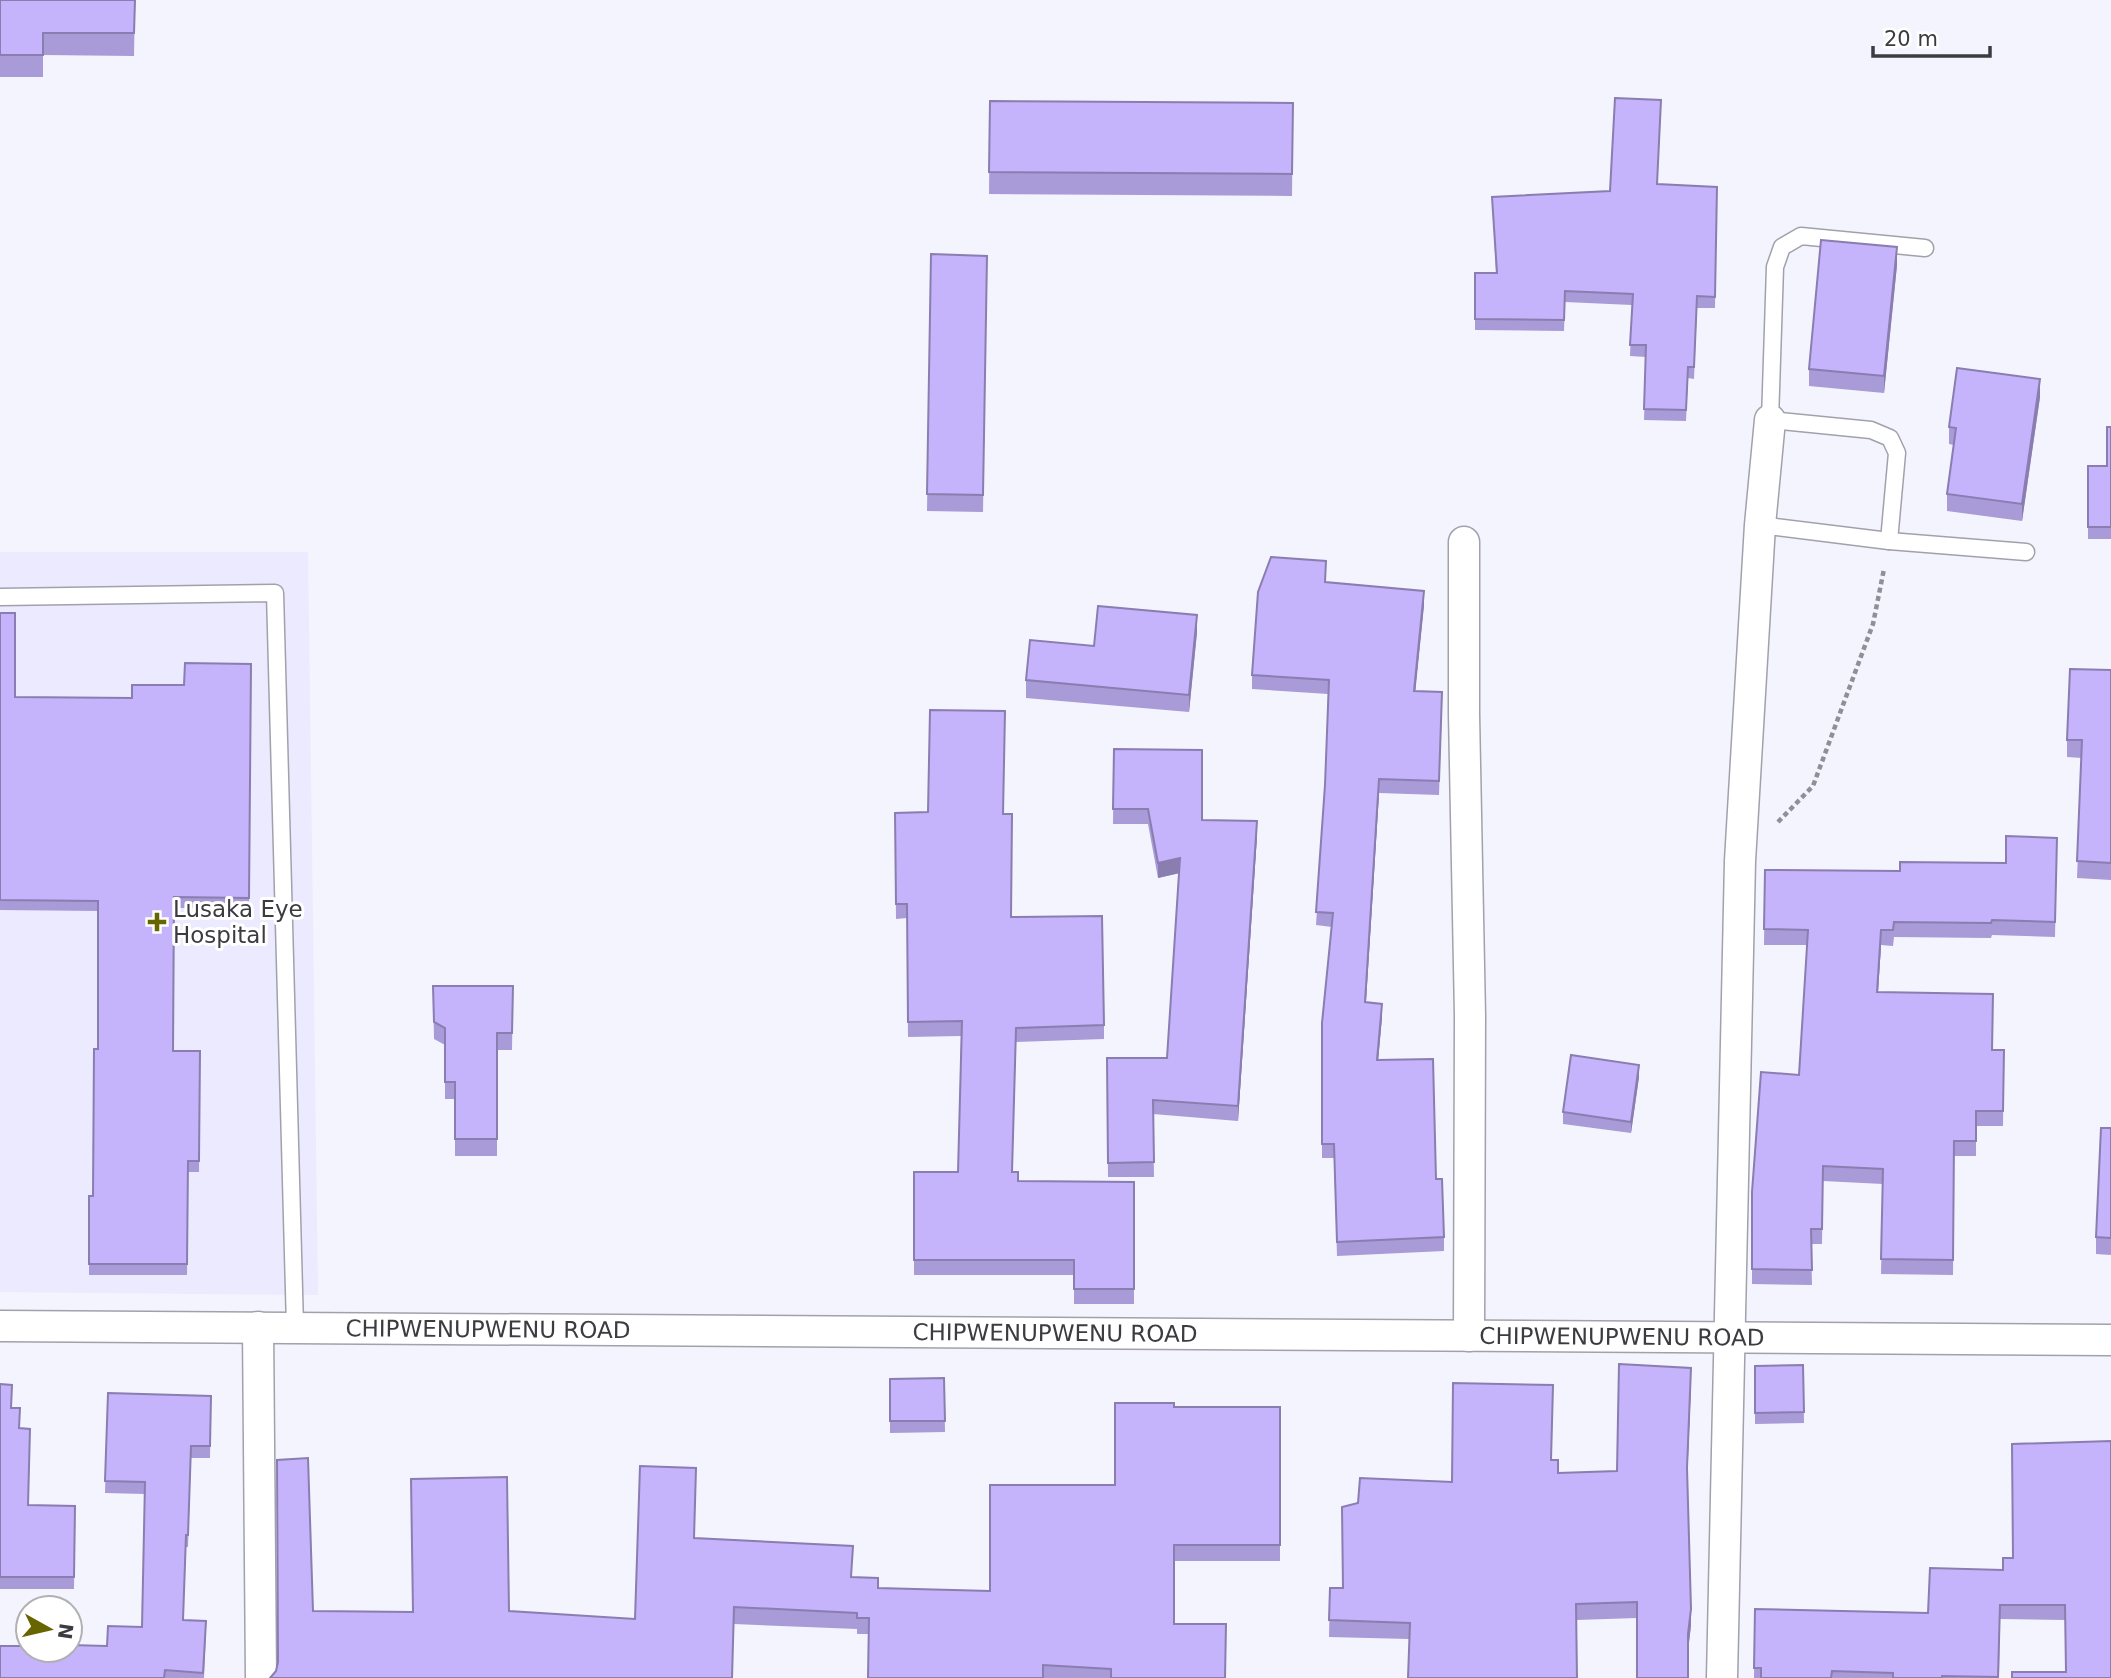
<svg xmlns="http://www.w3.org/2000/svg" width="2111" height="1678" font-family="'DejaVu Sans',sans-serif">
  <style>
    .built { fill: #ebeafe }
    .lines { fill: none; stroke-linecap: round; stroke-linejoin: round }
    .lane-casing { stroke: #a1a1ac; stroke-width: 19 }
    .street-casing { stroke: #a1a1ac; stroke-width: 33 }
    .path { stroke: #8f8f96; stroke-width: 4.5; stroke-dasharray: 5 3.5; stroke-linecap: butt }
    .lane { stroke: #fff; stroke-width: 16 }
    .street { stroke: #fff; stroke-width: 30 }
    .wall { fill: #a99ad8 }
    .shaded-wall { fill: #8a7db0 }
    .building { fill: #c5b3fb; stroke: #8a7db0; stroke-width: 2 }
    .poi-dot { fill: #666500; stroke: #fff; stroke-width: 2.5 }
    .labels { text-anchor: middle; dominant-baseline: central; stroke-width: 6; stroke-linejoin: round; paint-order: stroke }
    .poi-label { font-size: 23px; fill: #3b3b40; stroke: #fff; text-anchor: start }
    .street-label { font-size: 23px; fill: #3b3b40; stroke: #fff }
  </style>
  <rect width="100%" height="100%" fill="#f4f4fe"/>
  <!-- built -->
  <path class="built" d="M0 552H308L318 1295 0 1292Z"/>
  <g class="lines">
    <defs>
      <g id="lane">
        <path d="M1760 525 1889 541 2026 552"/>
        <path d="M1889 541 1897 453 1890 438 1871 430 1770 420 1775 267 1782 247 1801 236 1925 248"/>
        <path d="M0 597 275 593 295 1327"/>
      </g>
      <g id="street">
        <path d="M1464 542V714L1470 1016 1469 1336"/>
        <path id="s1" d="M0 1326 2111 1340"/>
        <path d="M258 1327 261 1678"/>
        <path d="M1722 1678 1740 861 1760 525 1770 420"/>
      </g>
    </defs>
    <!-- lane casing -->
    <use href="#lane" class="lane-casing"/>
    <!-- street casing -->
    <use href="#street" class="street-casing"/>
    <!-- path -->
    <path class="path" d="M1778 822 1813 786 1873 624 1884 569"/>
    <!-- lane -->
    <use href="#lane" class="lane"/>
    <!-- street -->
    <use href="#street" class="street"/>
  </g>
  <!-- wall -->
  <g class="wall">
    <path d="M0 0H135L134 56 43 55V77H0Z"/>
    <path d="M990 101 1293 103 1292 196 989 194Z"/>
    <path d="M1661 111 1657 184 1717 187 1715 308H1697L1694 379 1688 378 1686 421 1644 420 1646 357 1630 356 1632 305 1565 302 1564 331 1475 330V273H1496L1492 197 1610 191Z"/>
    <path d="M931 254 987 256 983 512 927 511Z"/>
    <path d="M1897 265 1884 393 1809 386V369Z"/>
    <path d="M2040 397 2022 521 1947 511V494L1954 445 1949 444V427Z"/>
    <path d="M2111 427V539H2088V466H2107Z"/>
    <path d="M1424 605 1415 691 1442 706 1439 795 1379 793 1366 1002 1382 1017 1378 1060 1436 1179 1444 1237V1251L1337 1256 1334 1158H1322V1023L1332 927 1316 925 1325 785 1328 694 1252 689V675Z"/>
    <path d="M0 613 15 697 132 698 184 685 251 664 249 908H174L173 1051H200L199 1172H188L187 1275H89V1196H93L98 1049V911L0 910Z"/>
    <path d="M1197 632 1189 712 1026 698V680L1094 646Z"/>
    <path d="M2111 670V880L2077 878 2082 758 2067 757V740Z"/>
    <path d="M1114 749 1202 820 1257 836 1238 1121 1153 1114 1154 1177H1108L1107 1058H1167L1179 873 1158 878 1148 824H1113Z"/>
    <path d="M895 813 1003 814 1011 917 1104 1025V1039L1016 1042 1012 1172 1018 1181 1134 1182V1304H1074V1275H914V1172H958L961 1036 908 1037 907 918 896 919Z"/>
    <path d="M2057 838 2055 937 1992 935 1991 938 1894 937 1893 946 1881 945 1878 992 1992 1050H2004L2003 1126H1976V1156H1954L1953 1275 1881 1274 1883 1184 1823 1181 1822 1244H1811L1812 1285 1752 1284V1192L1799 1075 1807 945H1764L1765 870 1900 871 2006 863Z"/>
    <path d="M433 986H513L512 1050H497V1156H455V1099H445V1045L434 1039Z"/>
    <path d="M1639 1077 1631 1133 1563 1124V1112Z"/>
    <path d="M2111 1128V1255L2096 1254V1237Z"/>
    <path d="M1803 1365 1804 1423 1755 1424V1366Z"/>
    <path d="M944 1378 945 1432 890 1433V1379Z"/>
    <path d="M0 1384 20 1428 28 1505 75 1506 74 1589H0Z"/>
    <path d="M1691 1384 1687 1478 1691 1625 1688 1651 1637 1618 1576 1620 1409 1639 1329 1637 1330 1588H1343L1452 1482 1551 1460 1558 1473 1617 1471Z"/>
    <path d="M108 1393 211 1396 210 1458H191L188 1547H186L183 1620 206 1634 204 1678H0L107 1646 142 1627 145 1494 105 1493Z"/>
    <path d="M1174 1407H1280V1561H1174V1624L1225 1678H868V1634H857V1629L734 1624 276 1671 313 1611 413 1612 509 1611 635 1619 696 1485 694 1539 852 1577 878 1588 990 1591 1115 1485Z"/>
    <path d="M2111 1441 2066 1672 2065 1620 2000 1619 1999 1678H1754L1755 1609 1928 1613 2003 1570Z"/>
  </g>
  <!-- shaded-wall -->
  <g class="shaded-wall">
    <path d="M1897 247V265L1884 393V376Z"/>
    <path d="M2040 379V397L2022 521V504Z"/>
    <path d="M1424 591V605L1414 705V691Z"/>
    <path d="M1197 615V632L1189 712V695Z"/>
    <path d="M1379 779V793L1365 1016V1002Z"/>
    <path d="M1257 821V836L1238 1121V1106Z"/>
    <path d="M1180 858V873L1158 878V863Z"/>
    <path d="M1881 930V945L1877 1007V992Z"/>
    <path d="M1382 1004V1017L1377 1074V1060Z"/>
    <path d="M1639 1065V1077L1631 1133V1122Z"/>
    <path d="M1691 1368V1384L1687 1484V1468Z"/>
    <path d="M1691 1609V1625L1688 1651V1634Z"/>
  </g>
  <!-- building -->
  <g class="building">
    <path d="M0 0H135L134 33H43V55H0Z"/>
    <path d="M1615 98 1661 100 1657 184 1717 187 1715 297 1697 296 1694 367H1688L1686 410 1644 409 1646 345H1630L1633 294 1565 291 1564 320 1475 319V273H1497L1492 197 1610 191Z"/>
    <path d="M990 101 1293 103 1292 174 989 172Z"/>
    <path d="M1821 240 1897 247 1884 376 1809 369Z"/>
    <path d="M931 254 987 256 983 495 927 494Z"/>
    <path d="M1957 368 2040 379 2022 504 1947 494 1956 428 1949 427Z"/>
    <path d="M2107 427H2111V527H2088V466H2107Z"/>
    <path d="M1271 557 1326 561 1325 582 1424 591 1414 691 1442 692 1439 781 1379 779 1365 1002 1382 1004 1377 1060 1433 1059 1436 1179H1442L1444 1237 1337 1242 1334 1144H1322V1023L1333 913 1316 912 1325 785 1329 680 1252 675 1258 592Z"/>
    <path d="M1098 606 1197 615 1189 695 1026 680 1030 640 1094 646Z"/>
    <path d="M0 613H15V697L132 698V685H184L185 663 251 664 249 898 174 897 173 1051H200L199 1161H188L187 1264H89V1196H93L94 1049H98V901L0 900Z"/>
    <path d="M2070 669 2111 670V863L2077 861 2082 740H2067Z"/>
    <path d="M930 710 1005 711 1003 814H1012L1011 917 1102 916 1104 1025 1016 1028 1012 1172H1018V1181L1134 1182V1289H1074V1260H914V1172H958L962 1021 908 1022 907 904H896L895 813 928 812Z"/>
    <path d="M1114 749 1202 750V820L1257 821 1238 1106 1153 1100 1154 1162 1108 1163 1107 1058H1167L1180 858 1158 863 1148 809H1113Z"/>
    <path d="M2006 836 2057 838 2055 922 1992 920 1991 923 1894 922 1893 930H1881L1877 992 1993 994 1992 1050H2004L2003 1111H1976V1141H1954L1953 1260 1881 1259 1883 1169 1823 1166 1822 1229H1811L1812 1270 1752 1269V1192L1761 1072 1799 1075 1808 930 1764 929 1765 870 1900 871V862L2006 863Z"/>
    <path d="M433 986H513L512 1033H497V1139H455V1082H445V1028L434 1022Z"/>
    <path d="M1571 1055 1639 1065 1631 1122 1563 1112Z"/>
    <path d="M2101 1128H2111V1238L2096 1237Z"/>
    <path d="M1619 1364 1691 1368 1687 1468 1691 1609 1688 1634V1678H1637V1602L1576 1604 1577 1678H1408L1410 1623 1329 1620 1330 1588H1343L1342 1507 1358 1503 1360 1478 1452 1482 1453 1383 1553 1385 1551 1460H1558V1473L1617 1471Z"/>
    <path d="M1803 1365 1804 1412 1755 1413V1366Z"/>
    <path d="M944 1378 945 1421H890V1379Z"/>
    <path d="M0 1384 12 1385 11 1408H20L19 1428 30 1429 28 1505 75 1506 74 1577H0Z"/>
    <path d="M108 1393 211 1396 210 1446H191L188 1535H186L183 1620 206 1621 203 1673 165 1670 164 1678H0V1646H21V1644L28 1645V1650H70V1645L107 1646 108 1626 142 1627 145 1482 105 1481Z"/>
    <path d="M1115 1403H1174V1407H1280V1545H1174V1624H1226L1225 1678H1111V1669L1043 1665V1678H868L869 1618H857V1613L734 1607 732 1678H270L276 1671 278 1662 277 1460 308 1458 313 1611 413 1612 411 1479 507 1477 509 1611 635 1619 640 1466 696 1468 694 1538 853 1546 851 1577 878 1578V1588L990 1591V1485H1115Z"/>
    <path d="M2111 1441V1678H2012V1672H2066L2065 1605H2000L1998 1677 1942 1676V1678H1893V1673L1832 1671 1831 1678H1761V1668H1754L1755 1609 1928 1613 1930 1568 2003 1570V1558H2013L2012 1444Z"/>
  </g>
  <!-- markers -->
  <path class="poi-dot" d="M153.5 911.5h7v7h7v7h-7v7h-7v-7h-7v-7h7z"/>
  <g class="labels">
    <!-- poi labels -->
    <g class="poi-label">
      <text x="173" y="909">Lusaka Eye<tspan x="173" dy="26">Hospital</tspan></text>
    </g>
    <!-- street labels -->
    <g class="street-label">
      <text stroke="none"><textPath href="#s1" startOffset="488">CHIPWENUPWENU ROAD</textPath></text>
      <text stroke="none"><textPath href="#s1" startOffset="1055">CHIPWENUPWENU ROAD</textPath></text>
      <text stroke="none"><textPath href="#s1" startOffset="1622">CHIPWENUPWENU ROAD</textPath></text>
    </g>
  </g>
  <!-- north arrow -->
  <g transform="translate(49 1629) rotate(98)"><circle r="33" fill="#ffffff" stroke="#b1b1b3" stroke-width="2"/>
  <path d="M0-5L12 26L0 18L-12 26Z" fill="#666500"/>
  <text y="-10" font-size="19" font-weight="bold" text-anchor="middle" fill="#3b3b40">N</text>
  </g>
  <!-- scale -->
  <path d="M1873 46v10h117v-10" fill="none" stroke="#3b3b40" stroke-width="3.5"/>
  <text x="1884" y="46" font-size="21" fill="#3b3b40" stroke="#ffffff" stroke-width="5" paint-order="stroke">20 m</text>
</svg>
